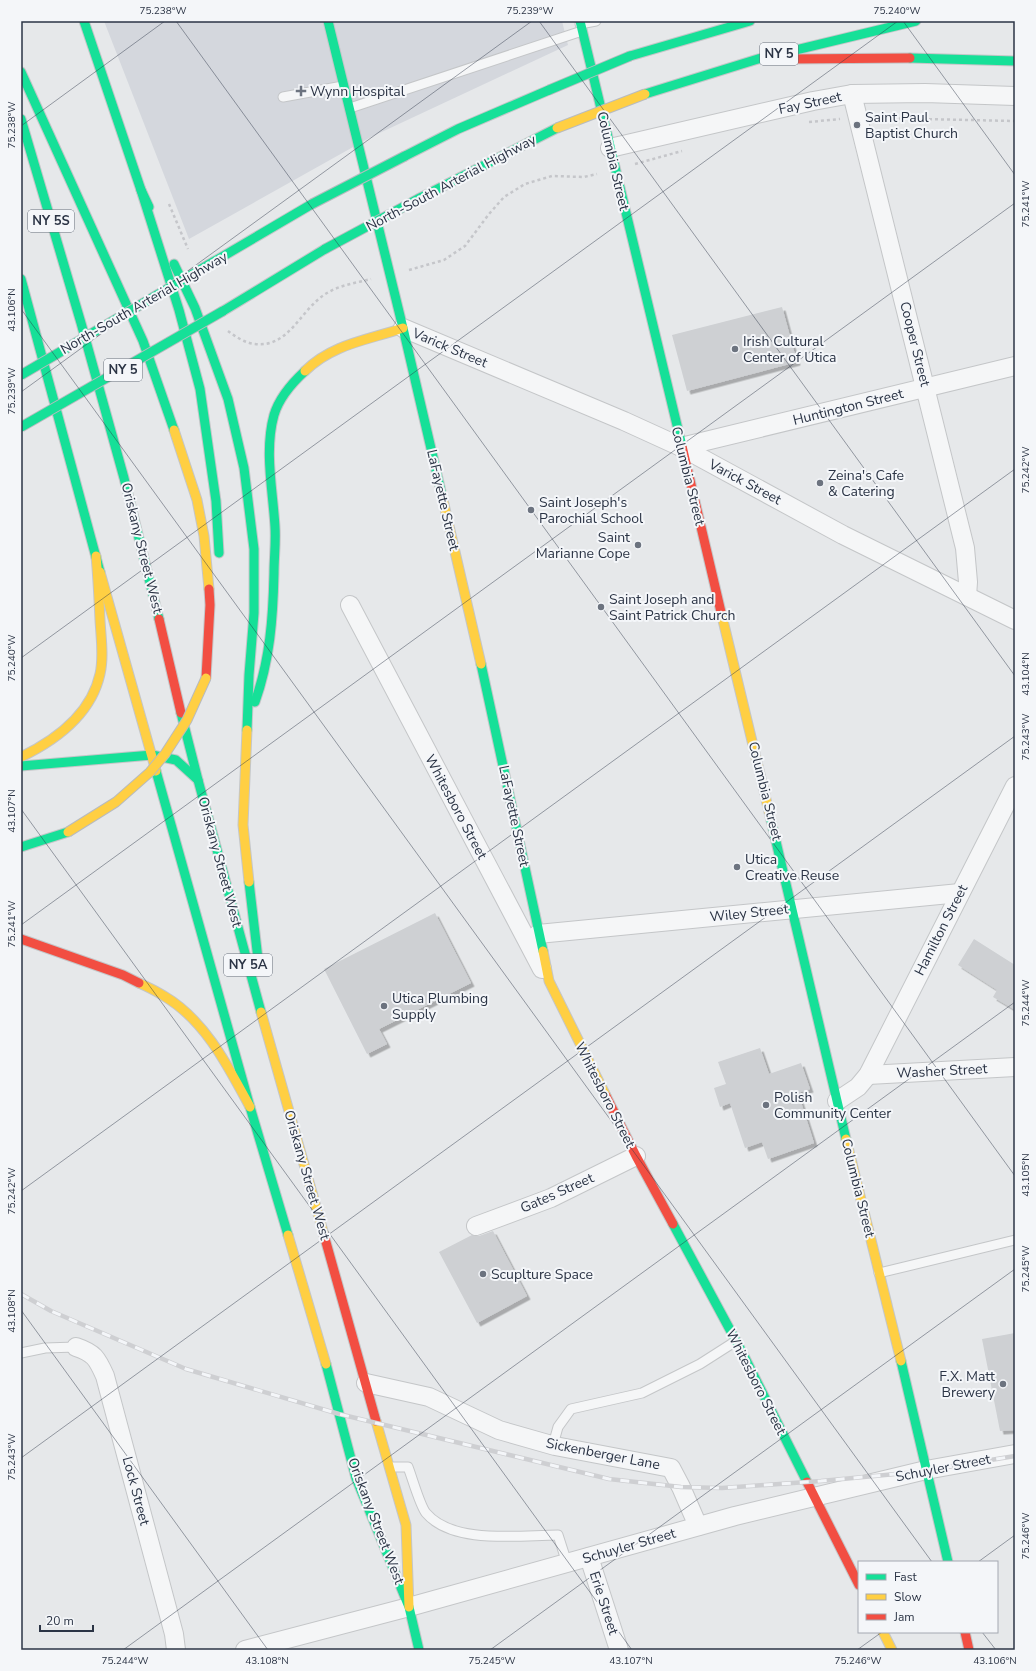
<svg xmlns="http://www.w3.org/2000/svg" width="1036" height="1671" font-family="'Nunito Sans',sans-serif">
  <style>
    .built { fill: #d4d7dd }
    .building { fill: #ced0d3; filter: url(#shadow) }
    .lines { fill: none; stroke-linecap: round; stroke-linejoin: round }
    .lane-casing { stroke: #c4c6c8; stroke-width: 11 }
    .street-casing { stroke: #c4c6c8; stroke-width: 20 }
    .fast-casing { stroke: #c4c6c8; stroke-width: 11 }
    .slow-casing { stroke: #c4c6c8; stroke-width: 11 }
    .jam-casing { stroke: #c4c6c8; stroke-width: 11 }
    .path { stroke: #c5c6ca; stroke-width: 2.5; stroke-dasharray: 3 3; stroke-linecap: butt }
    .lane { stroke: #f5f6f7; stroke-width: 9 }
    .street { stroke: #f5f6f7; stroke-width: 18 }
    .fast { stroke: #16e098; stroke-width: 9 }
    .slow { stroke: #ffcf43; stroke-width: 9 }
    .jam { stroke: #f24e42; stroke-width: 9 }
    .rail-casing { stroke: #cecfd2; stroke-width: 4.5 }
    .rail { stroke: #f4f6f9; stroke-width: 3; stroke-dasharray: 9; stroke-linecap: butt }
    .fast-bridge-casing { stroke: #b8bbbf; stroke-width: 11; stroke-linecap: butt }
    .slow-bridge-casing { stroke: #b8bbbf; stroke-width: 11; stroke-linecap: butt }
    .fast-bridge { stroke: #16e098; stroke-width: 9 }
    .slow-bridge { stroke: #ffcf43; stroke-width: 9 }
    .ticks { fill: none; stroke: #2b3445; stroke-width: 1; stroke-opacity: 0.45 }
    .poi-dot { fill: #6c737f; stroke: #f4f6f9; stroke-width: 1.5 }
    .labels { text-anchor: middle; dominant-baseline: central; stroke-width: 4; stroke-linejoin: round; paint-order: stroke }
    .shield { fill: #f4f6f9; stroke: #676e7b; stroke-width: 1 }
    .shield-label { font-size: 13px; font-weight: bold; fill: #2b3445 }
    .poi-label { font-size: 14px; fill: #2b3445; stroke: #f4f6f9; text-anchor: start }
    .street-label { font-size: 14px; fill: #2b3445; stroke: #f4f6f9 }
    .neatline { fill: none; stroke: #2b3445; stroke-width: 1.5 }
    .ticks-label { font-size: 10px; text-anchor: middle; fill: #2b3445 }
  </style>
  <defs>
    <filter id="shadow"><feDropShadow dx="3.5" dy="3.5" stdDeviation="0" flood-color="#0004"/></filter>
  </defs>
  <rect width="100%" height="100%" fill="#e6e8ea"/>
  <!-- built -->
  <path class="built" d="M104 21H562L568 45 371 137 189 239Z"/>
  <!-- building -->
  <g class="building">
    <path d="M782 307 797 362 687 391 672 335Z"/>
    <path d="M435 913 471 983 379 1029 387 1044 367 1054 324 969Z"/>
    <path d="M974 939 1015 965V1010L993 997 997 990 958 965Z"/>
    <path d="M760 1048 769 1074 801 1063 810 1089 798 1093 814 1143 768 1159 762 1142 745 1148 730 1103 720 1107 714 1088 726 1084 718 1062Z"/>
    <path d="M493 1231 527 1296 477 1323 439 1252 472 1235 479 1236Z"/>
    <path d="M1015 1333V1430L1000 1431 982 1339Z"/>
  </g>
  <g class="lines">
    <defs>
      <g id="lane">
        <path d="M580 24 596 21"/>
        <path d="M283 97 343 86"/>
        <path d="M350 108 582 31"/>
        <path d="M879 1273 1015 1240"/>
        <path d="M21 1353 45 1348 76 1347"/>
        <path d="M553 1445 558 1427 571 1409 642 1393 700 1364 736 1341"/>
        <path d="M390 1467H408C412 1477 420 1506 426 1513 453 1545 520 1535 558 1535L567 1563"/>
      </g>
      <g id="street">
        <path d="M852 94 965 548 968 582 967 596"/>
        <path d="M610 148 813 101 852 94 925 93 1015 96"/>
        <path d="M403 328 624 421 681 447 843 535 1015 620"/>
        <path d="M681 447 1015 366"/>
        <path d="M350 605 542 969"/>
        <path d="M538 934 960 893"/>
        <path d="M868 1075 1015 1067"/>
        <path d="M837 1101 858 1087 868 1075 1015 786"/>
        <path d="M476 1226 551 1198 636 1156"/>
        <path d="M76 1347C94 1353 97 1358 105 1376L174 1634 176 1650"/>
        <path d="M366 1383 429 1397 499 1430 555 1446 671 1468 681 1487 698 1526"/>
        <path d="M589 1557 619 1650"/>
        <path d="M245 1650 409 1607 735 1516 926 1470 1015 1454"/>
      </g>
      <g id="fast">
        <path d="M84 21 141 190 149 207"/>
        <path d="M328 21 403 328 443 500"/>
        <path d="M580 21 682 446"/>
        <path d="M630 56 750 21"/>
        <path d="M910 58 1015 61"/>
        <path d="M21 72 143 341 174 430"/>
        <path d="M645 94 758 59 916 21"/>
        <path d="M21 119 81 323 124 478 159 619"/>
        <path d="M405 156 458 129 549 90"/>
        <path d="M141 190 179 310 200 389 216 501 219 553"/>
        <path d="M420 198 557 128"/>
        <path d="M215 261 312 204"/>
        <path d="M174 264 195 308 228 399 244 468 254 549V613L249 675 247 730"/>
        <path d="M21 279 100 572"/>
        <path d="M21 283 23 288"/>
        <path d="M223 311 325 249"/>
        <path d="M481 664 543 951"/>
        <path d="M255 702C270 660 273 618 274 573 274 558 276 543 275 527 273 491 264 451 274 415 279 398 292 383 305 371"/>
        <path d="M181 713 198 780 261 1012"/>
        <path d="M21 766 152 755 176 760 198 780"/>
        <path d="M156 771 250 1107 288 1235"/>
        <path d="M770 816 846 1139"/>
        <path d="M21 847 68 832"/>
        <path d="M249 882 258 959"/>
        <path d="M673 1224 742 1352 807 1482"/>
        <path d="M901 1361 948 1562"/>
        <path d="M326 1364 356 1478 409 1607 419 1650"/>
      </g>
      <g id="slow">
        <path d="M305 371C332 344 368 340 403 328"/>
        <path d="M174 430 197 500 204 536 209 589"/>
        <path d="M443 500 481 664"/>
        <path d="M100 572 156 771"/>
        <path d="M721 612 770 816"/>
        <path d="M247 730 243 825 249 882"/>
        <path d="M21 757C56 740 91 715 100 674 104 657 101 638 100 620 99 598 98 577 96 556"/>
        <path d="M543 951 549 981 606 1096"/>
        <path d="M139 983C148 987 156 991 164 996 205 1020 228 1066 250 1107"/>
        <path d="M261 1012 324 1235"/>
        <path d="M846 1139 901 1361"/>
        <path d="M288 1235 326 1364"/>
        <path d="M376 1421 406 1525 409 1607"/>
        <path d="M883 1632 892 1650"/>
      </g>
      <g id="jam">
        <path d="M791 59 910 58"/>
        <path d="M682 446 721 612"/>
        <path d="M159 619 181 713"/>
        <path d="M206 678 210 605 209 589"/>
        <path d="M21 939 123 975 139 983"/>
        <path d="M606 1096 636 1156 673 1224"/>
        <path d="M324 1235 376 1421"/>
        <path d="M807 1482 859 1585"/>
        <path d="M965 1632 969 1650"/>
      </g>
    </defs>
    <!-- lane casing -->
    <use href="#lane" class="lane-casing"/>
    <!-- street casing -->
    <use href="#street" class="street-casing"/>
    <!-- fast casing -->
    <use href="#fast" class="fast-casing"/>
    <!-- slow casing -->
    <use href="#slow" class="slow-casing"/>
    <!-- jam casing -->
    <use href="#jam" class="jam-casing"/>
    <!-- path -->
    <g class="path">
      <path d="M875 118 1015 121"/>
      <path d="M809 122 840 119"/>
      <path d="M635 164 682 151"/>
      <path d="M169 204 188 249"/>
      <path d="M409 270 444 260 465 246 489 214 504 197 525 184 552 176 584 177 597 174"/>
      <path d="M228 331C236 337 245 343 255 344 290 348 300 309 327 293 340 285 356 283 371 279"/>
    </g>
    <!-- lane -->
    <use href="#lane" class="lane"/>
    <!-- street -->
    <use href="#street" class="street"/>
    <!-- fast -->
    <use href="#fast" class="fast"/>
    <!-- slow -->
    <use href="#slow" class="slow"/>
    <!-- jam -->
    <use href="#jam" class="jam"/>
    <defs>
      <path id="rail" d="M21 1294 51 1311 186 1369 339 1414 609 1479 681 1487 722 1488 821 1481 917 1472 1015 1456"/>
    </defs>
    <!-- rail casing -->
    <use href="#rail" class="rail-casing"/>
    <!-- rail -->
    <use href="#rail" class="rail"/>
    <defs>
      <g id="fast-bridge">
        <path d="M549 90 630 56"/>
        <path d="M312 204 405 156"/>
        <path d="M325 249 420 198"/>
        <path d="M21 375 215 261"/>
        <path d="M21 427 223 311"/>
      </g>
      <g id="slow-bridge">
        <path d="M557 128 645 94"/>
        <path d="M68 832 116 802 150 772 165 754 187 720 206 678"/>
      </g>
    </defs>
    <!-- fast-bridge casing -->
    <use href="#fast-bridge" class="fast-bridge-casing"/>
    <!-- slow-bridge casing -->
    <use href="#slow-bridge" class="slow-bridge-casing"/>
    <!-- fast-bridge -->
    <use href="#fast-bridge" class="fast-bridge"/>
    <!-- slow-bridge -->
    <use href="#slow-bridge" class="slow-bridge"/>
  </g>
  <!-- ticks -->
  <path class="ticks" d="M176 21 1015 1176M539 21 1015 676M903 21 1015 175M21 126 165 21M21 309 932 1562M21 392 532 21M21 658 898 21M21 809 632 1650M21 925 1015 203M21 1191 1015 469M21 1310 268 1650M21 1458 1015 736M978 1562 1015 1535M982 1632 996 1650M123 1650 1015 1002M490 1650 1015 1269M857 1650 882 1632"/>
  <!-- markers -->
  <g class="poi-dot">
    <path d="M299 85h4v4h4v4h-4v4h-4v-4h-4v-4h4z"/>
    <circle cx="857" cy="125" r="4"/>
    <circle cx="735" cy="349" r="4"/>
    <circle cx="820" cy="483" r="4"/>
    <circle cx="531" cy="510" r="4"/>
    <circle cx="638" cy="545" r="4"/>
    <circle cx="601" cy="607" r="4"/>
    <circle cx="737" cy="867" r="4"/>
    <circle cx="384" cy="1006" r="4"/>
    <circle cx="766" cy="1105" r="4"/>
    <circle cx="483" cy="1274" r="4"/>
    <circle cx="1003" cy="1384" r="4"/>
  </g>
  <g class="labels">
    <!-- shield labels -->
    <g class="shield">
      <rect x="760" y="43" width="38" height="22" rx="3"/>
      <rect x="28" y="210" width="46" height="22" rx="3"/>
      <rect x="104" y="359" width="38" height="22" rx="3"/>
      <rect x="224" y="954" width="48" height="22" rx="3"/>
    </g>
    <g class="shield-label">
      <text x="779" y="54">NY 5</text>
      <text x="51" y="221">NY 5S</text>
      <text x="123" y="370">NY 5</text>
      <text x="248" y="965">NY 5A</text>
    </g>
    <!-- poi labels -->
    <g class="poi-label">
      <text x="310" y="91">Wynn Hospital</text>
      <text x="865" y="117">Saint Paul<tspan x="865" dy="16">Baptist Church</tspan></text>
      <text x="743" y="341">Irish Cultural<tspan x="743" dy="16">Center of Utica</tspan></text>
      <text x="828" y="475">Zeina's Cafe<tspan x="828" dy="16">&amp; Catering</tspan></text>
      <text x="539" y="502">Saint Joseph's<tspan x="539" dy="16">Parochial School</tspan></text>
      <text x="630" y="537" text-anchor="end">Saint<tspan x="630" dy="16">Marianne Cope</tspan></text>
      <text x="609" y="599">Saint Joseph and<tspan x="609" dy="16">Saint Patrick Church</tspan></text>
      <text x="745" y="859">Utica<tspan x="745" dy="16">Creative Reuse</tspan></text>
      <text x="392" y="998">Utica Plumbing<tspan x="392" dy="16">Supply</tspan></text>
      <text x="774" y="1097">Polish<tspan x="774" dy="16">Community Center</tspan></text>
      <text x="491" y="1274">Scuplture Space</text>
      <text x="995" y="1376" text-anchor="end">F.X. Matt<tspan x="995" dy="16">Brewery</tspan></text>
    </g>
    <!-- street labels -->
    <g class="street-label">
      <text transform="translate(810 103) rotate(-12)">Fay Street</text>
      <text transform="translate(613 161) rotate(77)">Columbia Street</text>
      <text transform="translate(451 183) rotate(-28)">North-South Arterial Highway</text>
      <text transform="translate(144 303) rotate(-30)">North-South Arterial Highway</text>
      <text transform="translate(915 344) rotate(76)">Cooper Street</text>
      <text transform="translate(450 348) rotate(23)">Varick Street</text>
      <text transform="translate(848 407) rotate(-14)">Huntington Street</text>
      <text transform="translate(688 476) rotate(76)">Columbia Street</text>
      <text transform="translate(745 482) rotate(28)">Varick Street</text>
      <text transform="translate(443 500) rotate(77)">LaFayette Street</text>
      <text transform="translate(142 548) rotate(76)">Oriskany Street West</text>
      <text transform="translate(765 791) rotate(76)">Columbia Street</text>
      <text transform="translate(456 807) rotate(62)">Whitesboro Street</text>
      <text transform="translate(514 816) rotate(78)">LaFayette Street</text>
      <text transform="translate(220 862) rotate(75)">Oriskany Street West</text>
      <text transform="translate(749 913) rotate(-6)">Wiley Street</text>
      <text transform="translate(941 930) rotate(-63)">Hamilton Street</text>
      <text transform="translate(942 1071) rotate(-3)">Washer Street</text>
      <text transform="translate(605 1095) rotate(63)">Whitesboro Street</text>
      <text transform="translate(307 1175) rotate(74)">Oriskany Street West</text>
      <text transform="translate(858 1188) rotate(76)">Columbia Street</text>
      <text transform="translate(557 1193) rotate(-24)">Gates Street</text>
      <text transform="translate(756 1382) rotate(63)">Whitesboro Street</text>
      <text transform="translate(603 1454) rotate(11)">Sickenberger Lane</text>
      <text transform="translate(943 1468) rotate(-11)">Schuyler Street</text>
      <text transform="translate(136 1491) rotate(75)">Lock Street</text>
      <text transform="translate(376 1521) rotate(69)">Oriskany Street West</text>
      <text transform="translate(629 1546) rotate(-16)">Schuyler Street</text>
      <text transform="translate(604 1603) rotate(72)">Erie Street</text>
    </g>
  </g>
  <!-- border -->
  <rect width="1036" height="1671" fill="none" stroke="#f4f6f9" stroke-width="44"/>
  <!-- legend -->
  <rect x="858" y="1561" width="140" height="72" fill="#f4f6f9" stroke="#a4a8b1"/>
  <rect x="866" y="1574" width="20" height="6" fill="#16e098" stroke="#a4a8b1"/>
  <text x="894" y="1581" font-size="12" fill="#2b3445">Fast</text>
  <rect x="866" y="1594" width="20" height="6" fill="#ffcf43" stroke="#a4a8b1"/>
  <text x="894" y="1601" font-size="12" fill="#2b3445">Slow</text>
  <rect x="866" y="1614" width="20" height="6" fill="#f24e42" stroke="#a4a8b1"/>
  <text x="894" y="1621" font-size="12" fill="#2b3445">Jam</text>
  <!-- scale -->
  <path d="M40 1625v6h53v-6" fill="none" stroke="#2b3445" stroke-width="2"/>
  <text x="46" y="1625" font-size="12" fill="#2b3445" stroke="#f4f6f9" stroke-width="3" paint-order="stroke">20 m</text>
  <rect x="22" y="22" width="992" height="1627" class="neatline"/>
  <g class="ticks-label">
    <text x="163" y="14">75.238°W</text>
    <text x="530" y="14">75.239°W</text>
    <text x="897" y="14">75.240°W</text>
    <text transform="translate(11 125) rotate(-90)" y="4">75.238°W</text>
    <text transform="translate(1025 204) rotate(-90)" y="4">75.241°W</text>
    <text transform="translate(11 310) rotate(-90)" y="4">43.106°N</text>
    <text transform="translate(11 391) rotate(-90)" y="4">75.239°W</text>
    <text transform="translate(1025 470) rotate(-90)" y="4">75.242°W</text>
    <text transform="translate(11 658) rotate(-90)" y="4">75.240°W</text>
    <text transform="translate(1025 674) rotate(-90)" y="4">43.104°N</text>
    <text transform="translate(1025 737) rotate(-90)" y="4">75.243°W</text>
    <text transform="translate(11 811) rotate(-90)" y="4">43.107°N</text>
    <text transform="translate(11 924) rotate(-90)" y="4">75.241°W</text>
    <text transform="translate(1025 1003) rotate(-90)" y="4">75.244°W</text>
    <text transform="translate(1025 1175) rotate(-90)" y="4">43.105°N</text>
    <text transform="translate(11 1191) rotate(-90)" y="4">75.242°W</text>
    <text transform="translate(1025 1269) rotate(-90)" y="4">75.245°W</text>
    <text transform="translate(11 1311) rotate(-90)" y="4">43.108°N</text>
    <text transform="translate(11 1457) rotate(-90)" y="4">75.243°W</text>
    <text transform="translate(1025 1536) rotate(-90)" y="4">75.246°W</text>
    <text x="125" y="1664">75.244°W</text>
    <text x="267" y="1664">43.108°N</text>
    <text x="492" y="1664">75.245°W</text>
    <text x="631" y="1664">43.107°N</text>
    <text x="858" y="1664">75.246°W</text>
    <text x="995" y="1664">43.106°N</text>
  </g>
</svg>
